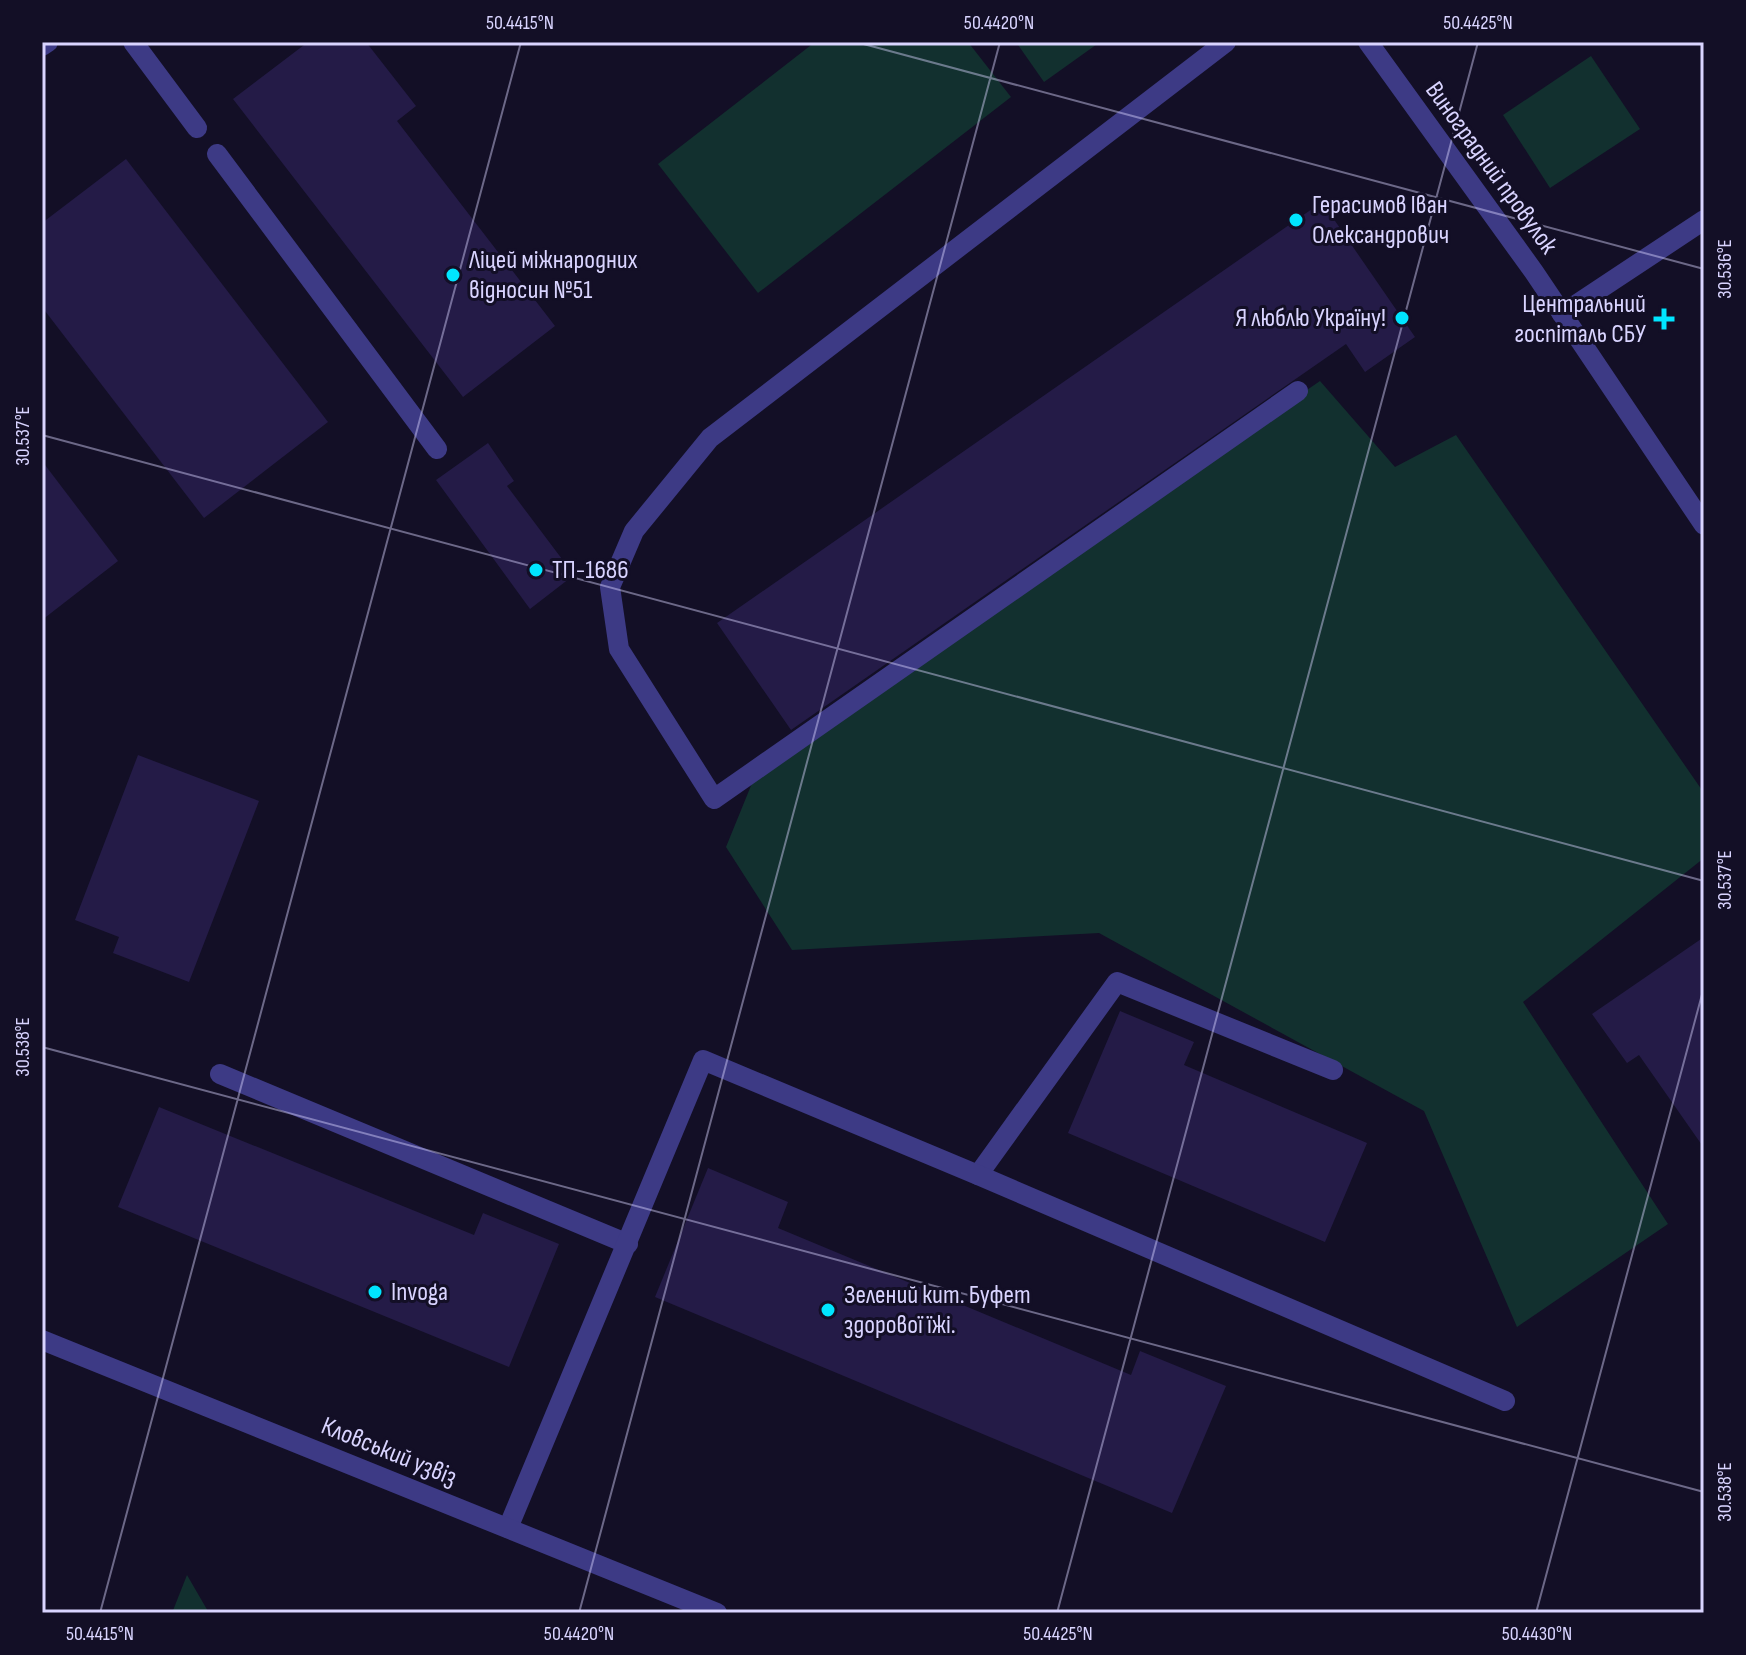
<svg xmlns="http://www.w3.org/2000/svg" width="1746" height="1655" font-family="'Sofia Sans Condensed',sans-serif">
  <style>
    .green { fill: #12302f }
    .building { fill: #241b47 }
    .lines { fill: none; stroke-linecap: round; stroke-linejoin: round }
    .service { stroke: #3d3a85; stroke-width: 20 }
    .minor { stroke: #3d3a85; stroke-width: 20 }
    .tertiary { stroke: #3d3a85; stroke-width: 20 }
    .ticks { fill: none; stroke: #d9d4ff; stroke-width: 2; stroke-opacity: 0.45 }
    .poi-dot { fill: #00e5ff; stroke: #130f26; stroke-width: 3 }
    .labels { text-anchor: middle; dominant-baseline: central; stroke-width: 6; stroke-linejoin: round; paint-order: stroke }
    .street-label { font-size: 26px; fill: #d9d4ff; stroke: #130f26 }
    .poi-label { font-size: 26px; fill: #d9d4ff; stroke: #130f26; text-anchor: start }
    .neatline { fill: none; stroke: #d9d4ff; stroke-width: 3 }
    .ticks-label { font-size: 20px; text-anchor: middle; fill: #d9d4ff }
  </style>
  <rect width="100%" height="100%" fill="#130f26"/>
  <!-- green -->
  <g class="green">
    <path d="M815 42H968L1011 97 758 293 658 164Z"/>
    <path d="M1016 42H1100L1044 82Z"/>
    <path d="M1591 56 1640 129 1550 188 1503 115Z"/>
    <path d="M1320 381 1395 467 1456 435 1704 793V858L1523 1002 1668 1224 1517 1327 1424 1111 1099 933 792 950 726 847 759 766Z"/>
    <path d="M187 1575 209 1613H172Z"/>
  </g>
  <!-- building -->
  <g class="building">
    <path d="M308 42H366L416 106 397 121 555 326 463 397 233 99Z"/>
    <path d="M126 159 328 422 204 518 42 307V223Z"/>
    <path d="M1322 202 1415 337 1365 372 1346 344 791 730 717 623Z"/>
    <path d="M488 443 514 481 507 486 574 575 530 609 436 480Z"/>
    <path d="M42 461 118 561 42 620Z"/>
    <path d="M138 755 259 801 189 982 113 953 119 937 75 920Z"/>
    <path d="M1704 937V1148L1639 1055 1627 1063 1592 1014Z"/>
    <path d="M1120 1011 1194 1042 1184 1065 1367 1143 1325 1242 1068 1133Z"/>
    <path d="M159 1107 474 1235 483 1213 559 1244 509 1367 118 1207Z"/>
    <path d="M708 1168 788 1202 778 1228 1131 1375 1140 1351 1226 1386 1172 1513 655 1297Z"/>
  </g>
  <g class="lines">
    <!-- service -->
    <g class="service">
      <path d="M133 42 197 128"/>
      <path d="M1226 42 710 438 634 531 610 587 619 649 714 799 1298 391"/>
      <path d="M217 154 437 449"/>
      <path d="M1562 314 1704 220"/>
      <path d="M220 1074 628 1244"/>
      <path d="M978 1175 1117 982 1333 1070"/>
      <path d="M508 1528 703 1060 978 1175 1505 1401"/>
    </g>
    <!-- minor -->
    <g class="minor">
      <path d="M1368 42 1534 272 1704 525"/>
      <path d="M42 46 48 42"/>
    </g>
    <!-- tertiary -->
    <path class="tertiary" d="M42 1340 717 1613"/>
  </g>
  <!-- ticks -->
  <path class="ticks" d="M856 42 1704 269M42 435 1704 881M42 1047 1704 1492M100 1613 521 42M579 1613 1000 42M1057 1613 1478 42M1536 1613 1704 987"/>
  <!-- markers -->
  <g class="poi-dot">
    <circle cx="1296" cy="220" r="8"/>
    <circle cx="453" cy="275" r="8"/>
    <circle cx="1402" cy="318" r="8"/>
    <path d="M1660 307h8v8h8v8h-8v8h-8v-8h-8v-8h8z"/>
    <circle cx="536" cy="570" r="8"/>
    <circle cx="375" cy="1292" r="8"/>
    <circle cx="828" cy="1310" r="8"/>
  </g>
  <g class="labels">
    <!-- street labels -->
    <g class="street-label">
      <text transform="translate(1491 168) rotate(54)">Виноградний провулок</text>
      <text transform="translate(389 1452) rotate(22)">Кловський узвіз</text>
    </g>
    <!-- poi labels -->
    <g class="poi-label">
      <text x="1312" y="205">Герасимов Іван<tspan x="1312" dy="30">Олександрович</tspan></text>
      <text x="469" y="260">Ліцей міжнародних<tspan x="469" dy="30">відносин №51</tspan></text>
      <text x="1646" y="304" text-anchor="end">Центральний<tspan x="1646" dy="30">госпіталь СБУ</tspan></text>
      <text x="1386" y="318" text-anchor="end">Я люблю Україну!</text>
      <text x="552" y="570">ТП-1686</text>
      <text x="391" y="1292">Invoga</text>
      <text x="844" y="1295">Зелений кит. Буфет<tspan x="844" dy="30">здорової їжі.</tspan></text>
    </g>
  </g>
  <!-- border -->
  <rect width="1746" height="1655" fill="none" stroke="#130f26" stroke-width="88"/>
  <rect x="44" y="44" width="1658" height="1567" class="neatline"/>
  <g class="ticks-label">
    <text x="520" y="29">50.4415°N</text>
    <text x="999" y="29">50.4420°N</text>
    <text x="1478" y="29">50.4425°N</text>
    <text transform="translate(1724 269) rotate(-90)" y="7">30.536°E</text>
    <text transform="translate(22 436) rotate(-90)" y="7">30.537°E</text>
    <text transform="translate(1724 880) rotate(-90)" y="7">30.537°E</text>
    <text transform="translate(22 1047) rotate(-90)" y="7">30.538°E</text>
    <text transform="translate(1724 1492) rotate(-90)" y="7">30.538°E</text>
    <text x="100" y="1640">50.4415°N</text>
    <text x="579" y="1640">50.4420°N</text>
    <text x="1058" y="1640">50.4425°N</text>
    <text x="1537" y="1640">50.4430°N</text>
  </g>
</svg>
